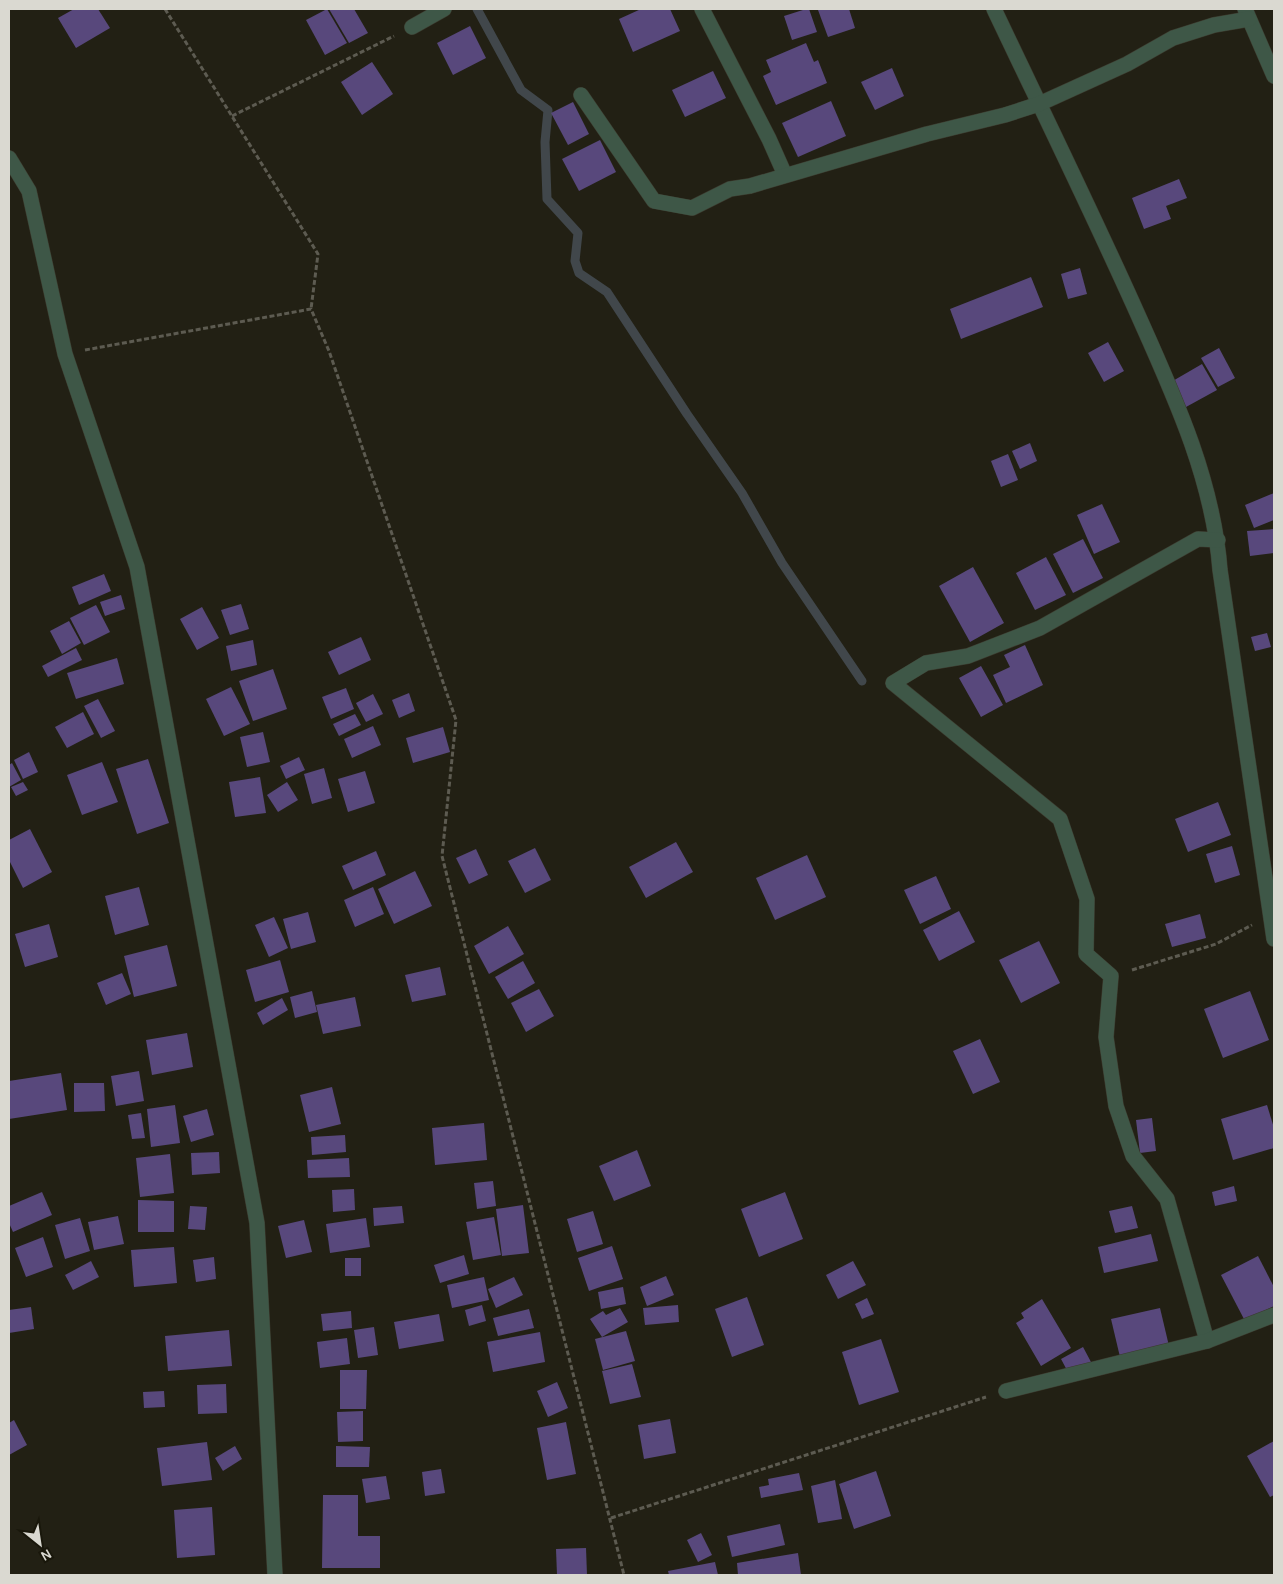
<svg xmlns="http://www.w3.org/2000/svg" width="1283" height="1584" font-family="Karla,sans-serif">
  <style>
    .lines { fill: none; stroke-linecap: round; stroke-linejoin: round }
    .stream { stroke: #41474b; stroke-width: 9 }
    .building { fill: #58487c }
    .minor-casing { stroke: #3c3a2e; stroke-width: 16 }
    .path { stroke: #5d5b51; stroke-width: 3; stroke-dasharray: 5 2.5; stroke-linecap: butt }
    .minor { stroke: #3e5747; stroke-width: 15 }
  </style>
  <rect width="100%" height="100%" fill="#222014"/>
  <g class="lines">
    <!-- stream -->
    <path class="stream" d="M477 9 521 90 548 110 545 142 547 199 578 233 575 261 579 273 607 292 687 414 742 493 782 563 862 681"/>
  </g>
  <!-- building -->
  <g class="building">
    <path d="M74 9H98L110 28 76 48 58 18Z"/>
    <path d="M327 9 347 43 325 55 306 20Z"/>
    <path d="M329 9H354L368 33 349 43Z"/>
    <path d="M641 9H670L680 31 633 52 619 19Z"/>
    <path d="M806 9H809L817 32 792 40 784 16Z"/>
    <path d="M823 9H849L855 28 828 37 818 10Z"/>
    <path d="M470 26 486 58 453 75 437 43Z"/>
    <path d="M806 43 814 62 818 60 827 83 776 105 763 76 771 72 766 60Z"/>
    <path d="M372 62 393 94 362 115 341 82Z"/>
    <path d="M892 68 904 96 875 110 861 82Z"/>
    <path d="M713 71 726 98 685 117 672 90Z"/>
    <path d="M831 101 846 136 798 157 782 123Z"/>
    <path d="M573 102 589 134 568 145 551 113Z"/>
    <path d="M600 140 616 172 579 191 562 159Z"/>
    <path d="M1179 179 1187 198 1166 206 1171 219 1144 229 1132 198Z"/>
    <path d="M1080 268 1087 294 1068 299 1061 274Z"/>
    <path d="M1031 277 1043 307 961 339 950 309Z"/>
    <path d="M1108 342 1124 371 1104 382 1088 353Z"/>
    <path d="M1219 348 1235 378 1218 387 1201 358Z"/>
    <path d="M1202 364 1217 390 1186 407 1171 382Z"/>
    <path d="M1030 443 1037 461 1020 469 1012 451Z"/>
    <path d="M1008 454 1018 480 1001 487 991 461Z"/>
    <path d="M1274 493V520L1254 528 1245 505Z"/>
    <path d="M1102 504 1120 542 1094 554 1077 515Z"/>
    <path d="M1274 529V553L1250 556 1247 531Z"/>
    <path d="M1083 539 1103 578 1073 593 1053 554Z"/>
    <path d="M1046 557 1066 595 1035 610 1016 573Z"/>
    <path d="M973 567 1004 623 970 642 939 586Z"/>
    <path d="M104 574 111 591 79 605 72 587Z"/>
    <path d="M121 595 125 609 105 616 100 602Z"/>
    <path d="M241 604 249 629 230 635 221 610Z"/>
    <path d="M96 605 110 632 84 645 70 618Z"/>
    <path d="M202 607 219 638 197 650 180 619Z"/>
    <path d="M69 621 81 643 62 654 50 631Z"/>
    <path d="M1267 633 1271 647 1255 651 1251 637Z"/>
    <path d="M361 637 371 660 339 675 328 652Z"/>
    <path d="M253 640 257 665 231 671 226 646Z"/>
    <path d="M1025 645 1043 685 1006 703 993 675 1010 667 1004 655Z"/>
    <path d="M76 648 82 660 48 677 42 666Z"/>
    <path d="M117 658 124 684 76 699 67 673Z"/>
    <path d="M981 666 1003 705 981 717 959 678Z"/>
    <path d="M273 669 287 709 253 721 239 681Z"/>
    <path d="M231 687 250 724 224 736 206 699Z"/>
    <path d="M346 688 354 709 331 719 322 697Z"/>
    <path d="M409 693 415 711 399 718 392 700Z"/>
    <path d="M373 694 383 714 366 722 356 703Z"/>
    <path d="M98 699 115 731 101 738 84 706Z"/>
    <path d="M83 712 94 734 67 748 55 727Z"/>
    <path d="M355 714 361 725 339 736 333 724Z"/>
    <path d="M373 726 381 745 352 758 344 739Z"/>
    <path d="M443 727 450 752 413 763 406 738Z"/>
    <path d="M263 732 270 762 247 767 240 737Z"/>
    <path d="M29 752 38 772 23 779 14 760Z"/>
    <path d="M299 757 305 770 286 779 280 766Z"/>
    <path d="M148 759 169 823 137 834 116 769Z"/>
    <path d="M102 762 118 802 82 815 67 775Z"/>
    <path d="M12 763 21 780 9 787V765Z"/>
    <path d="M324 768 332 798 312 804 304 774Z"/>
    <path d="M365 771 375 803 348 812 338 779Z"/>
    <path d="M260 777 266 813 235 817 229 782Z"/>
    <path d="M23 782 28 790 16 796 11 787Z"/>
    <path d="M287 782 298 800 278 812 267 795Z"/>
    <path d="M1218 802 1231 835 1188 852 1175 819Z"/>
    <path d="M30 829 52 872 23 888 9 860V840Z"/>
    <path d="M676 842 693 872 646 898 629 867Z"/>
    <path d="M1232 846 1240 875 1215 883 1206 854Z"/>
    <path d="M535 848 551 880 525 893 508 861Z"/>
    <path d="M476 849 488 875 469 884 456 858Z"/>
    <path d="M376 851 386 875 353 890 342 866Z"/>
    <path d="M807 855 826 897 775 920 756 878Z"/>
    <path d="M415 871 432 906 394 924 378 889Z"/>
    <path d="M936 876 951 909 920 924 904 890Z"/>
    <path d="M139 887 149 925 115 935 105 896Z"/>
    <path d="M373 887 384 914 355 927 344 900Z"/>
    <path d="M959 911 975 942 939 961 923 930Z"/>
    <path d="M308 912 316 942 291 949 283 919Z"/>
    <path d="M1200 914 1206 938 1172 947 1165 924Z"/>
    <path d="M274 917 288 948 269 957 255 925Z"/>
    <path d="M49 924 58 957 25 967 15 934Z"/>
    <path d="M508 926 524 954 489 974 474 946Z"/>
    <path d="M1039 941 1060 983 1021 1003 999 960Z"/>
    <path d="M167 945 177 986 134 997 124 956Z"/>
    <path d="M280 960 289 992 255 1002 246 970Z"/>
    <path d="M523 961 535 983 508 999 495 977Z"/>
    <path d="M440 967 446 995 412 1002 405 975Z"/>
    <path d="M122 973 131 994 106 1005 97 983Z"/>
    <path d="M539 989 554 1016 526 1032 511 1003Z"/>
    <path d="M312 991 317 1012 295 1018 290 997Z"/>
    <path d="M1250 991 1269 1040 1223 1058 1204 1009Z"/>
    <path d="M355 997 361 1026 323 1034 316 1005Z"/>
    <path d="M282 998 288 1010 263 1025 257 1013Z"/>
    <path d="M187 1033 193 1067 152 1075 146 1040Z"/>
    <path d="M980 1039 1000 1082 973 1094 953 1051Z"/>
    <path d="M139 1071 144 1101 116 1106 111 1076Z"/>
    <path d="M61 1073 67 1110 9 1119V1081Z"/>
    <path d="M74 1083H104L105 1111 74 1112Z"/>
    <path d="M332 1087 341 1124 309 1132 300 1095Z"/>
    <path d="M175 1105 180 1143 151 1147 147 1109Z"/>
    <path d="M1267 1105 1274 1128V1148L1233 1160 1221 1119Z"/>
    <path d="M207 1109 214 1135 191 1142 183 1116Z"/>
    <path d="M141 1113 145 1138 132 1139 128 1115Z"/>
    <path d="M1152 1118 1156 1151 1140 1153 1136 1120Z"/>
    <path d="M484 1123 487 1160 435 1165 432 1128Z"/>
    <path d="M345 1135 346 1152 312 1155 311 1137Z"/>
    <path d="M637 1150 651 1186 614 1201 599 1166Z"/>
    <path d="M219 1152 220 1173 192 1175 191 1153Z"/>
    <path d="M170 1154 174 1193 140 1197 136 1158Z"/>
    <path d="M349 1158 350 1177 308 1178 307 1160Z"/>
    <path d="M493 1181 496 1206 477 1209 474 1183Z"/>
    <path d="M1234 1186 1237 1201 1215 1206 1212 1192Z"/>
    <path d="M354 1189 355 1210 333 1212 332 1190Z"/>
    <path d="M42 1192 52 1215 13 1232 9 1223V1206Z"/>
    <path d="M785 1192 803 1239 759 1257 741 1209Z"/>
    <path d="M138 1200 174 1201V1232H138Z"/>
    <path d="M523 1205 529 1253 502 1256 496 1209Z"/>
    <path d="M190 1206 207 1207 205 1230 188 1229Z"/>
    <path d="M402 1206 404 1223 374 1226 373 1208Z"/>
    <path d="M1132 1206 1138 1228 1115 1233 1109 1211Z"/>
    <path d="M593 1211 603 1244 577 1252 567 1219Z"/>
    <path d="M118 1216 124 1244 94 1250 88 1222Z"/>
    <path d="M494 1217 501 1255 473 1260 466 1222Z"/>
    <path d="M80 1218 90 1251 65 1259 55 1225Z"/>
    <path d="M366 1218 370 1247 330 1253 326 1224Z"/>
    <path d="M304 1220 312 1252 286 1258 278 1226Z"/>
    <path d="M1151 1234 1158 1261 1104 1273 1098 1247Z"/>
    <path d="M43 1237 53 1267 26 1277 15 1248Z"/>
    <path d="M612 1246 623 1279 589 1291 578 1258Z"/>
    <path d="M174 1247 177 1283 134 1287 131 1250Z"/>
    <path d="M464 1255 469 1274 440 1283 434 1265Z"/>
    <path d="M1258 1256 1274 1287V1306L1245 1321 1221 1275Z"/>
    <path d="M214 1257 216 1279 196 1282 193 1260Z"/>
    <rect x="345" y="1258" width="16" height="18"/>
    <path d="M91 1261 99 1277 73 1290 65 1275Z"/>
    <path d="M853 1261 866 1285 838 1299 826 1275Z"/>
    <path d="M666 1276 674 1295 647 1306 640 1287Z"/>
    <path d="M484 1277 489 1300 452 1308 447 1285Z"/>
    <path d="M514 1277 523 1295 496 1308 488 1289Z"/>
    <path d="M623 1287 626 1304 601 1309 598 1292Z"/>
    <path d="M747 1297 764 1345 732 1357 715 1309Z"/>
    <path d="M867 1298 874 1314 862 1319 855 1304Z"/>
    <path d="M1042 1299 1071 1348 1041 1366 1016 1323 1024 1318 1021 1313Z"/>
    <path d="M482 1305 486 1321 469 1326 465 1310Z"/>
    <path d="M678 1305 679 1322 645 1325 643 1308Z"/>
    <path d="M31 1307 34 1329 9 1333V1310Z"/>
    <path d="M620 1308 628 1322 602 1337 590 1319 603 1311 606 1315Z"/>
    <path d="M1160 1308 1169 1346 1120 1357 1111 1319Z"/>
    <path d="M529 1309 534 1328 498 1336 493 1318Z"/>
    <path d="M351 1311 352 1328 323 1331 321 1314Z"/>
    <path d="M439 1314 444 1341 399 1349 394 1322Z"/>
    <path d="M374 1327 378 1355 358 1358 354 1330Z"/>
    <path d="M229 1330 232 1366 168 1371 165 1336Z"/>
    <path d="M626 1331 635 1361 603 1370 595 1339Z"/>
    <path d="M540 1332 545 1362 493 1372 487 1342Z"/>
    <path d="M347 1338 350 1364 320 1368 317 1342Z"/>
    <path d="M881 1339 899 1392 859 1405 842 1352Z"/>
    <path d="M1083 1347 1091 1362 1069 1374 1061 1359Z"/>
    <path d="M632 1364 641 1397 610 1404 602 1371Z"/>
    <path d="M340 1370H367L366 1409H340Z"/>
    <path d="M557 1382 568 1408 548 1417 537 1391Z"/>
    <path d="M226 1384 227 1413 198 1414 197 1385Z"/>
    <path d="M164 1391 165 1407 144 1408 143 1392Z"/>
    <path d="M363 1411V1441L338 1442 337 1412Z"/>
    <path d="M670 1419 676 1453 644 1459 638 1425Z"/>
    <path d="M14 1420 27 1445 9 1455V1423Z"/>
    <path d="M566 1422 576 1474 547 1480 537 1428Z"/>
    <path d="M1274 1441V1495L1270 1497 1247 1456Z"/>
    <path d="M207 1442 212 1480 162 1486 157 1448Z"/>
    <path d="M235 1446 242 1459 223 1471 215 1458Z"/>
    <path d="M336 1446 370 1447 369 1467H336Z"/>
    <path d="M441 1469 445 1493 425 1496 422 1472Z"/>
    <path d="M876 1471 891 1516 854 1529 839 1484Z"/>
    <path d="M799 1473 803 1490 761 1498 759 1487 769 1485 768 1479Z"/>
    <path d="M386 1476 390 1499 366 1503 362 1479Z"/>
    <path d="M835 1480 842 1519 818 1523 811 1486Z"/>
    <path d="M323 1495H358V1536H380V1568H322Z"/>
    <path d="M212 1507 215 1555 177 1558 174 1510Z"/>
    <path d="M780 1524 785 1545 732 1557 727 1536Z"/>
    <path d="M701 1533 712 1555 698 1562 687 1540Z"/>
    <path d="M586 1548 587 1575H557L556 1549Z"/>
    <path d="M798 1553 801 1575H738L737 1563Z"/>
    <path d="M715 1562 718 1575H669L668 1571Z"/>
  </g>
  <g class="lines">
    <defs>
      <g id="minor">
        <path d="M702 9 769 139 785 175"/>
        <path d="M994 9C1041 108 1089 206 1134 306 1172 391 1213 477 1220 570L1274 939"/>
        <path d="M1245 9 1274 76"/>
        <path d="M412 27 444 9"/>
        <path d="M581 95 654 201 692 208 730 189 750 186 927 134 1005 115 1039 104 1127 64 1173 38 1214 25 1249 19"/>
        <path d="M9 158 29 191 65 354 137 567 257 1223 275 1575"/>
        <path d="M1207 1341 1167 1199 1133 1156 1116 1106 1106 1037 1111 976 1086 954 1087 899 1060 819 893 683 926 663 968 656 1040 628 1198 539 1218 540"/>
        <path d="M1006 1391 1207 1341 1274 1315"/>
      </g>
    </defs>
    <!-- minor casing -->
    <use href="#minor" class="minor-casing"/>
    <!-- path -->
    <g class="path">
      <path d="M165 9 318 254 311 309"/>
      <path d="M232 116 394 36"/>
      <path d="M85 350 311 309 329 351 456 720 442 856 624 1575"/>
      <path d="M1132 970 1216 944 1252 925"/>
      <path d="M611 1518 986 1397"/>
    </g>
    <!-- minor -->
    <use href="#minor" class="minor"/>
  </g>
  <!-- border -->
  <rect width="1283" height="1584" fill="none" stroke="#dad9d1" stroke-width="20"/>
  <!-- north arrow -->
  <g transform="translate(40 1544) rotate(150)" stroke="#19170b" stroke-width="4" paint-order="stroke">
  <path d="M0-4L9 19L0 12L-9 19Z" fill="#dad9d1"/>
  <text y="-8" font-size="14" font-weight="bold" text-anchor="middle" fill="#dad9d1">N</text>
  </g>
</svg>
